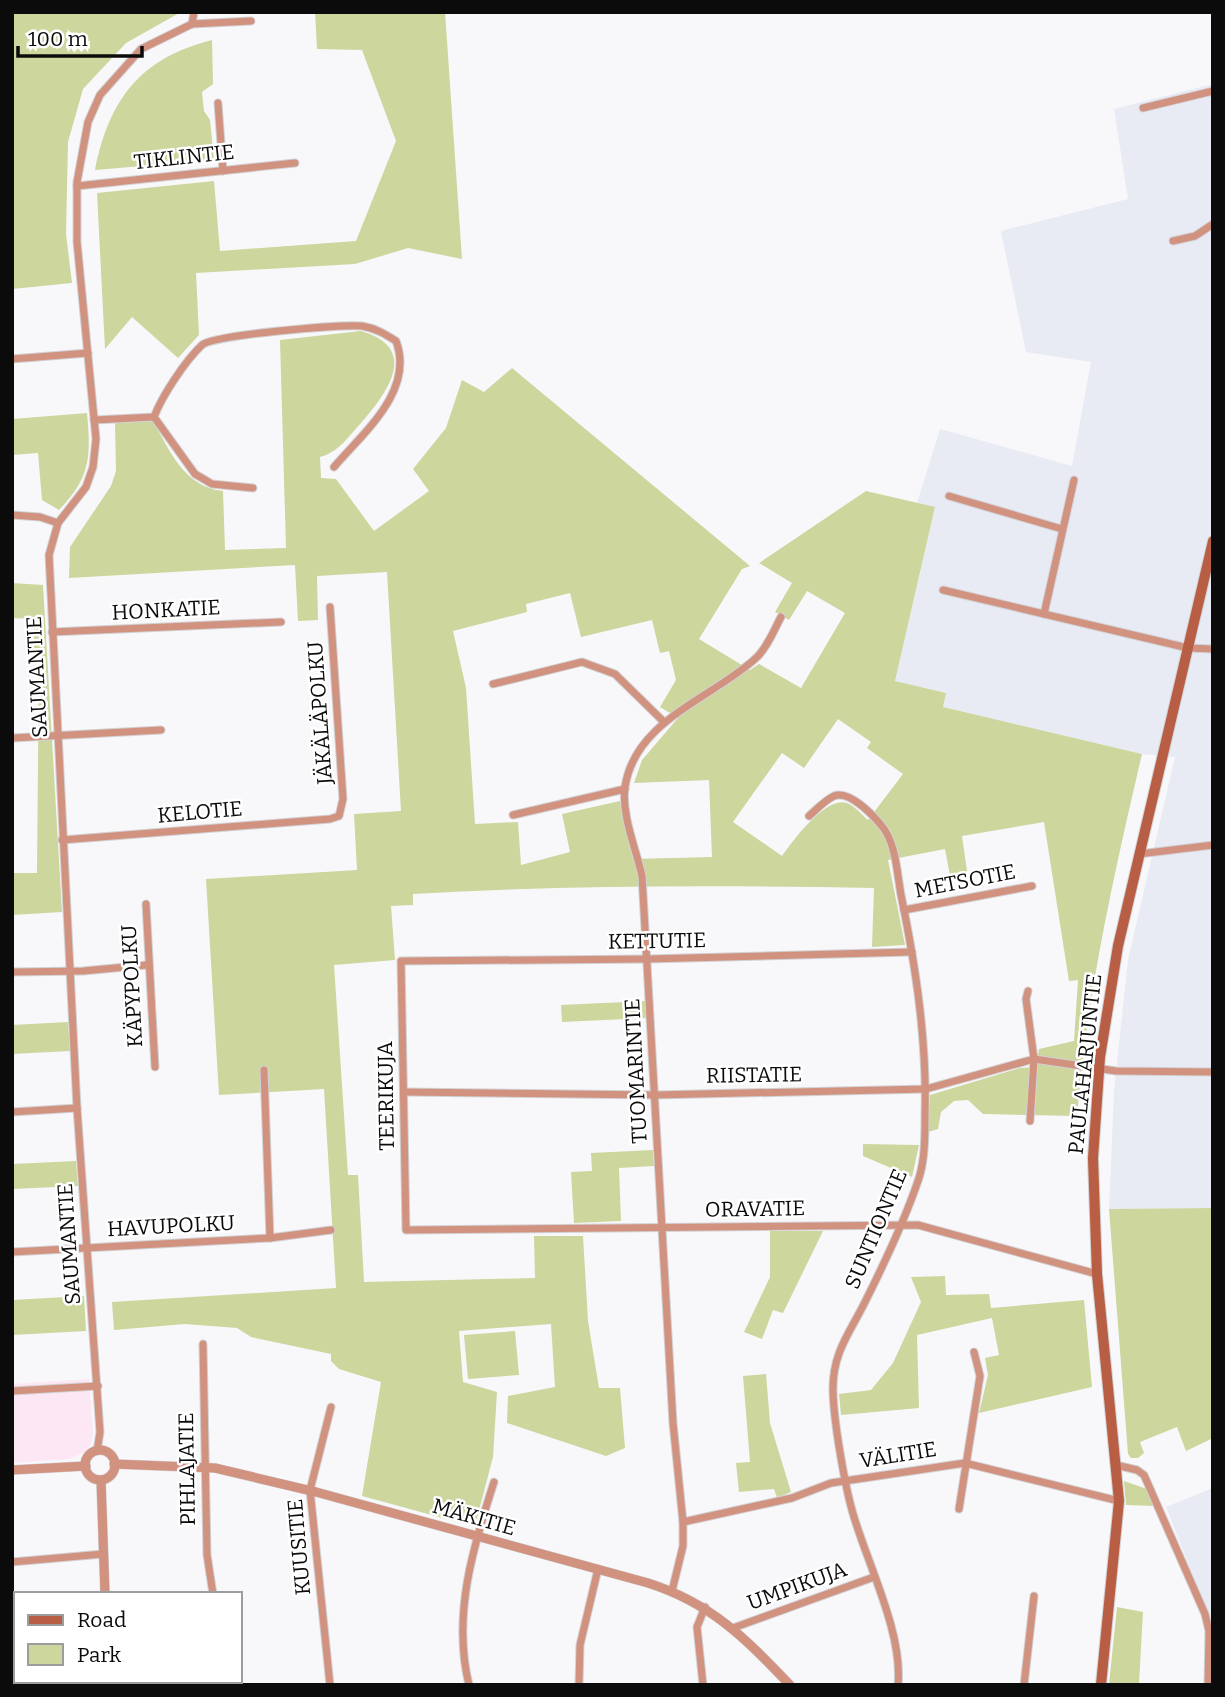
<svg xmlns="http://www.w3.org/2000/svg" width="1225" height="1697" font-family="Bitter,serif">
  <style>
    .commercial { fill: #fde7f5 }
    .built { fill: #e8eaf4 }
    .green { fill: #ccd69d; fill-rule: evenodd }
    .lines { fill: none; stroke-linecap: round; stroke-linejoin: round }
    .minor-casing { stroke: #d2d2d5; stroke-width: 9 }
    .tertiary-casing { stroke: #d2d2d5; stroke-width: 10 }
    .secondary-casing { stroke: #d2d2d5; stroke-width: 12 }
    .minor { stroke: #d19280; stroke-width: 7 }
    .tertiary { stroke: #d19280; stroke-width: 9 }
    .secondary { stroke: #b85e44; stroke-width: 10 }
    .labels { text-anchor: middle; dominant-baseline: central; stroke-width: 5; stroke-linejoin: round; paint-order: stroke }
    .street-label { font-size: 21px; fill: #0b0b0c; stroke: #fff }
  </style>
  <rect width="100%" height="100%" fill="#f8f8fb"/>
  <!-- commercial -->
  <path class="commercial" d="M89 1379 93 1433 91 1444 86 1451 70 1459 12 1463V1384Z"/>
  <!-- built -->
  <g class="built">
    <path d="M1213 84V1208L1109 1209 1114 1091 1128 960 1175 757 1142 754 943 707 946 693 895 681 935 508 917 503 940 429 1072 466 1091 362 1026 352 1001 231 1128 199 1114 109Z"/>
    <path d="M1213 1488V1626L1166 1507Z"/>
  </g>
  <!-- green -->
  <g class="green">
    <path d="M12 12H181L126 43 83 89 68 142 66 234 72 283 12 289Z"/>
    <path d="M315 12H445L462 259 408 248 355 264 196 273 199 335 178 358 132 317 105 349 97 193 214 181 220 251 356 241 396 141 362 50 317 49Z"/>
    <path d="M212 40 213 84 202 92 204 111 210 120 214 160 95 170C109 100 140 58 212 40Z"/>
    <path d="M361 331C420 348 388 392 361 423 348 437 339 452 320 457L321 478 336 479 374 531 429 491 413 469 446 428 462 380 484 392 512 368 750 566 742 569 699 639 750 670 759 664 801 688 845 613 807 591 789 620 775 612 792 583 759 563 866 491 935 507 895 681 946 693 943 707 1142 754C1114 874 1087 993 1077 1116L983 1114 968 1100 954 1101 941 1112 938 1129 928 1132 930 1095 1020 1068 1036 1067 1039 1049 1074 1041 1078 980 1069 981 1044 822 962 836 968 878 951 881 945 849 888 860 905 945 872 947 874 888C720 885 567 885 413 894V905L391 906 395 960 334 965 348 1175H358L364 1282 535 1278 534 1236H583L588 1321 599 1388H620L625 1448 606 1456 507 1423 508 1396 555 1387 551 1324 459 1331 463 1382 497 1392 493 1457 477 1518 472 1526 362 1496 381 1382 339 1369 331 1361V1354L251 1337 237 1328 185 1324 114 1330 112 1302 336 1288 324 1089 219 1095 206 879 357 870 354 814 401 811 387 572 317 576 318 620 298 621 295 565 69 578 70 547 111 486 116 471 115 423 153 421C170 451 184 487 223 491L225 550 286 548 280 340ZM570 593 581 637 652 620 660 653 669 651 676 680 660 707 678 718 642 760 634 783 709 780 712 857 633 859 620 801 562 814 570 852 521 865 518 822 475 824 466 688 453 631 527 612 526 604ZM838 719 871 742 867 748 903 774 868 820C862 815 855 806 847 803 825 796 793 841 782 856L733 822 782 753 804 768Z"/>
    <path d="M87 413C91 456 91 477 59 510L42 500 38 453 12 455V419Z"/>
    <path d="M12 583 43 585 62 912 12 915V873H37L39 653H34V619L12 618Z"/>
    <path d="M646 1001 647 1018 562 1022 561 1005Z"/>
    <path d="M68 1022 70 1051 12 1054V1025Z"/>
    <path d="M863 1144 919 1145 912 1177 863 1156Z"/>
    <path d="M653 1150 654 1166 619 1168 621 1221 574 1223 571 1172 592 1171 591 1153Z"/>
    <path d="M76 1161 78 1186 12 1189V1164Z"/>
    <path d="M1213 1208V1438L1186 1451 1177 1427 1140 1442 1144 1453 1138 1458H1131L1128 1454 1109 1209Z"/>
    <path d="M770 1231H823L783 1313 773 1310 762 1339 744 1332 770 1277Z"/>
    <path d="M945 1276 946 1295 989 1294 991 1308 1084 1300 1092 1387 979 1413 988 1375 985 1358 999 1355 992 1318 917 1335 919 1408 841 1415 839 1394 871 1390 893 1363 921 1302 911 1277Z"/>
    <path d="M84 1296 86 1331 12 1335V1300Z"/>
    <path d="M515 1331 519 1375 468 1379 464 1335Z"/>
    <path d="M766 1374 770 1423 791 1492 777 1498 774 1489 739 1492 736 1463 750 1462 743 1376Z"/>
    <path d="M1124 1481 1147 1489 1156 1506 1126 1505Z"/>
    <path d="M1117 1607 1143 1612 1139 1683 1109 1684Z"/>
  </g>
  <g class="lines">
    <defs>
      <g id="minor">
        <path d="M192 24 194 12"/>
        <path d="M218 103 223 171"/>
        <path d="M1143 108 1213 91"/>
        <path d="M77 186 295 163"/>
        <path d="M1173 241 1195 236 1213 224"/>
        <path d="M12 359 88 353"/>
        <path d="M154 417 195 474 212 484 253 488"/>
        <path d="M94 420 154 417C162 396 185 361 202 345 213 335 342 324 362 326 375 328 385 334 396 341 415 391 363 433 334 467"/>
        <path d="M949 496 1062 529"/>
        <path d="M12 515 40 517 58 523"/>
        <path d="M943 590 1188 648 1213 649"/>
        <path d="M1044 614 1074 480"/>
        <path d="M52 632 281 622"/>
        <path d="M493 684 582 662 615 674 664 722"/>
        <path d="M12 738 161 730"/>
        <path d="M513 815 625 789"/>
        <path d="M809 816C816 810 825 800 834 796 849 790 872 814 881 825 896 842 897 873 901 895 916 968 927 1041 925 1115 925 1136 925 1159 919 1178 905 1220 886 1260 866 1300 850 1333 832 1352 833 1392 834 1423 845 1488 854 1517 869 1567 903 1634 898 1685"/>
        <path d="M62 840 330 819 339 816 343 799 330 607"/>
        <path d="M1139 854 1213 845"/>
        <path d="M146 904 155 1067"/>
        <path d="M904 910 1032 886"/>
        <path d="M912 952 648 959 401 961 406 1230 918 1225 1097 1274"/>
        <path d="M12 972 83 971 147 965"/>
        <path d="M1028 991 1026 999 1034 1059 1030 1121"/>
        <path d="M264 1070 270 1238"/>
        <path d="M404 1092 655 1095 926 1089 1034 1059 1116 1071 1213 1072"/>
        <path d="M12 1112 77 1108"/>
        <path d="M12 1252 270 1238 331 1230"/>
        <path d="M203 1344 207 1555 213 1594"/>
        <path d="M12 1391 98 1386"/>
        <path d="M97 1451 100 1432 77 1108 49 555 58 523 86 487 93 467 96 439 77 242V182L88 122 100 95 141 49 192 24 251 21"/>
        <path d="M1116 1465 1137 1470 1144 1475 1205 1614 1209 1631 1208 1685"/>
        <path d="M959 1509 980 1376 974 1352"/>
        <path d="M683 1522 792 1498 831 1483 965 1463 1119 1501"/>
        <path d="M12 1562 103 1554"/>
        <path d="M672 1591 683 1546V1522L673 1423 642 876C636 849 621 814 625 787 635 720 713 698 756 658 767 648 774 630 781 617"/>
        <path d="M733 1628 874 1577"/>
        <path d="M227 1681V1685"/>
        <path d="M330 1685 310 1490 331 1407"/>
        <path d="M469 1685C452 1616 473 1547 494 1482"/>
        <path d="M579 1685 580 1645 598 1569"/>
        <path d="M703 1685 697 1627 705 1607"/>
        <path d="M1024 1685 1034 1596"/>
      </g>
      <g id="tertiary">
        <circle cx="100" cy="1465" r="15"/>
        <path d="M114 1464 215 1468 316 1492 648 1583C711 1603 745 1638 790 1685"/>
        <path d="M12 1470 86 1466"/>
        <path d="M101 1480 105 1594"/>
        <path d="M111 1681V1685"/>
      </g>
      <path id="secondary" d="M1101 1685 1119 1501 1097 1274 1093 1158 1100 1057 1118 946 1213 541"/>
    </defs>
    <!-- minor casing -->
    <use href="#minor" class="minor-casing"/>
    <!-- tertiary casing -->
    <use href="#tertiary" class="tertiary-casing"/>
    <!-- secondary casing -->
    <use href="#secondary" class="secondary-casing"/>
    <!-- minor -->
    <use href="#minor" class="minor"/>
    <!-- tertiary -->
    <use href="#tertiary" class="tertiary"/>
    <!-- secondary -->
    <use href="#secondary" class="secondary"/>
  </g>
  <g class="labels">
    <!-- street labels -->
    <g class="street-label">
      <text transform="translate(184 157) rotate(-6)">TIKLINTIE</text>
      <text transform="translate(166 610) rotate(-3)">HONKATIE</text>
      <text transform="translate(37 677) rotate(-93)">SAUMANTIE</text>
      <text transform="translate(320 713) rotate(-94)">JÄKÄLÄPOLKU</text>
      <text transform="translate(200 812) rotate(-5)">KELOTIE</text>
      <text transform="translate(965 881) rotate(-11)">METSOTIE</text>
      <text transform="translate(657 941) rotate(-1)">KETTUTIE</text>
      <text transform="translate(132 986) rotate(-93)">KÄPYPOLKU</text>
      <text transform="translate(1085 1064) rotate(-84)">PAULAHARJUNTIE</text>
      <text transform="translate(636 1071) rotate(-93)">TUOMARINTIE</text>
      <text transform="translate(754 1075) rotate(-1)">RIISTATIE</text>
      <text transform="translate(386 1096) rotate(-91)">TEERIKUJA</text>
      <text transform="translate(755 1209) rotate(-1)">ORAVATIE</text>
      <text transform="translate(171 1226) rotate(-3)">HAVUPOLKU</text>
      <text transform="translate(876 1229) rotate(-67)">SUNTIONTIE</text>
      <text transform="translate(69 1244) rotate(-94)">SAUMANTIE</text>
      <text transform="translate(898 1455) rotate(-9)">VÄLITIE</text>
      <text transform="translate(187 1469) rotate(-91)">PIHLAJATIE</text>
      <text transform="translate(474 1517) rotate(16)">MÄKITIE</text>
      <text transform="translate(299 1547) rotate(-95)">KUUSITIE</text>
      <text transform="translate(797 1586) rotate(-20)">UMPIKUJA</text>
    </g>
  </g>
  <!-- border -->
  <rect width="1225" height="1697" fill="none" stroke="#0b0b0c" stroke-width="28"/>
  <!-- legend -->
  <rect x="14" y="1592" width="228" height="91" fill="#ffffff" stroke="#9d9d9e" stroke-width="2"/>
  <rect x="28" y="1615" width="35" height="10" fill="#b85e44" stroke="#9d9d9e" stroke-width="2"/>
  <text x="77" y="1627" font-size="21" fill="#0b0b0c">Road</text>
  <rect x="28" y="1644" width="35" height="21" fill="#ccd69d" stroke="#9d9d9e" stroke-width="2"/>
  <text x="77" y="1662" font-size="21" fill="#0b0b0c">Park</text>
  <!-- scale -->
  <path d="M18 46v10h124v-10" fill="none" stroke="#0b0b0c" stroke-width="3.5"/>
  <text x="28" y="46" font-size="21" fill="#0b0b0c" stroke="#ffffff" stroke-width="5" paint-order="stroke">100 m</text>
</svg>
